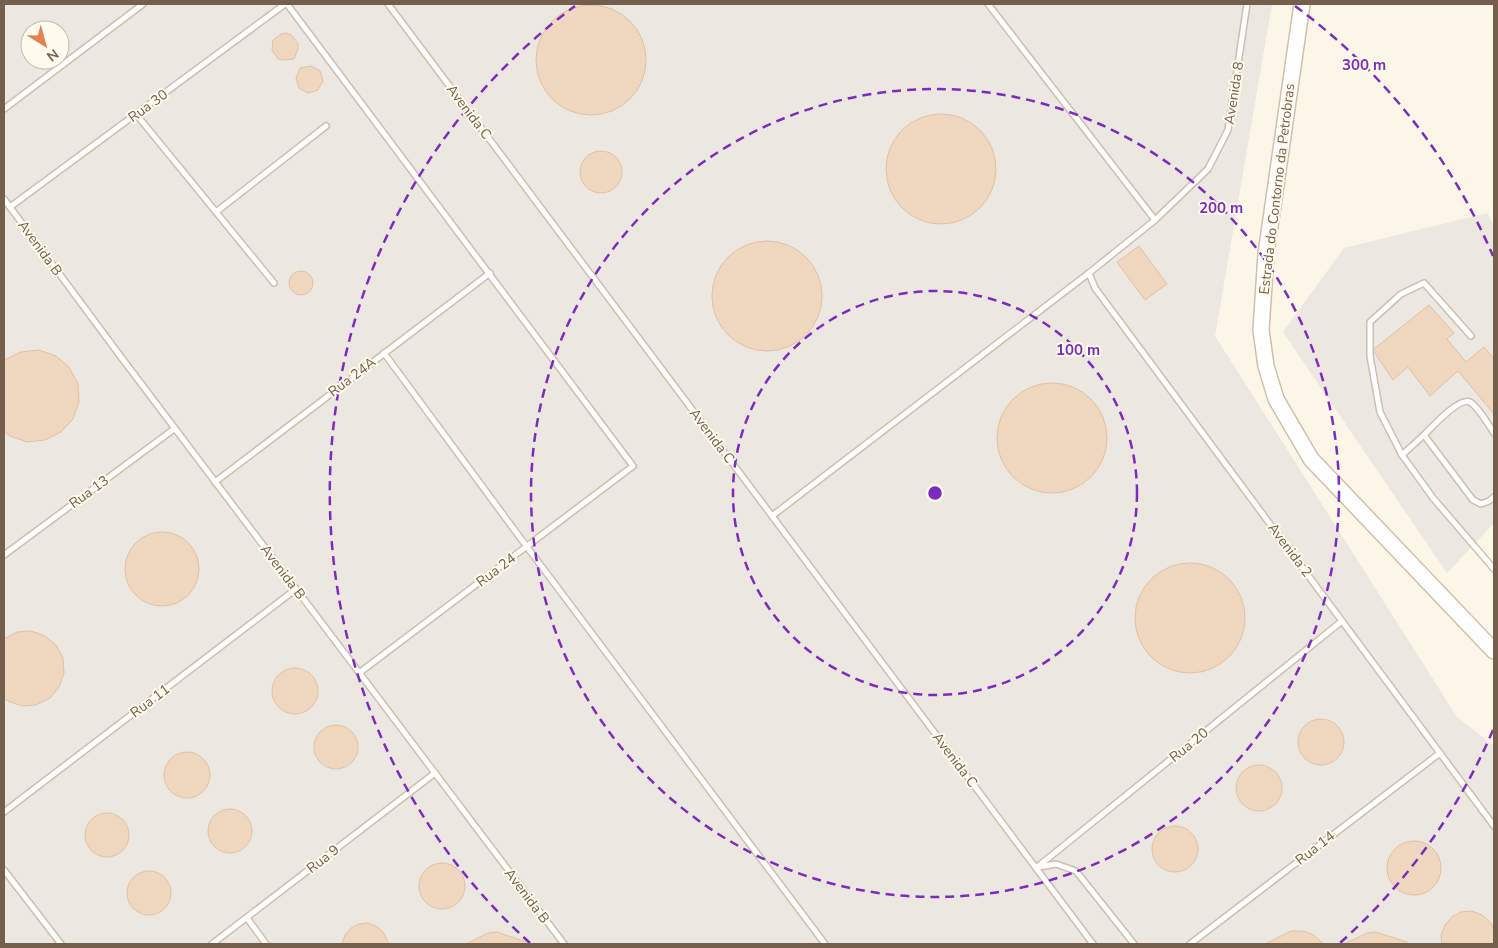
<svg xmlns="http://www.w3.org/2000/svg" width="1498" height="948" font-family="'Nunito Sans',sans-serif">
  <style>
    .industrial { fill: #ece7e0; fill-rule: evenodd }
    .building { fill: #f0d8c0; stroke: #e2c1a1 }
    .lines { fill: none; stroke-linecap: round; stroke-linejoin: round }
    .lane-casing { stroke: #cdbfae; stroke-width: 8 }
    .secondary-casing { stroke: #d0c0ab; stroke-width: 18 }
    .lane { stroke: #fff; stroke-width: 5 }
    .secondary { stroke: #fff; stroke-width: 15 }
    .ring { fill: none; stroke: #7b2cbf; stroke-width: 2.5; stroke-dasharray: 9 6 }
    .labels { text-anchor: middle; dominant-baseline: central; stroke-width: 4; stroke-linejoin: round; paint-order: stroke }
    .street-label { font-size: 14px; fill: #745f4c; stroke: #fefaed }
    .centre { fill: #7b2cbf; stroke: #fefaed; stroke-width: 2.5 }
    .ring-label { font-size: 15px; text-anchor: middle; font-weight: bold; fill: #7b2cbf; stroke: #fefaed; stroke-width: 4; stroke-linejoin: round; paint-order: stroke }
  </style>
  <rect width="100%" height="100%" fill="#fbf6e7"/>
  <!-- industrial -->
  <g class="industrial">
    <path d="M4 4H1272L1215 336 1457 717 1494 746V944H4ZM30 30H60V60H30Z"/>
    <path d="M1487 213 1494 226V523L1447 573 1283 332 1344 248Z"/>
  </g>
  <!-- building -->
  <g class="building">
    <circle cx="591" cy="60" r="55"/>
    <path d="M286 33 291 35 298 43V49L294 59 283 60 278 59 272 50 273 40 281 34Z"/>
    <path d="M311 66 320 71 323 81 318 90 308 93 299 88 296 78 300 68Z"/>
    <circle cx="941" cy="169" r="55"/>
    <circle cx="601" cy="172" r="21"/>
    <circle cx="767" cy="296" r="55"/>
    <path d="M1139 246 1167 284 1145 300 1117 262Z"/>
    <circle cx="301" cy="283" r="12"/>
    <path d="M1429 305 1454 333 1447 339 1466 362 1484 347 1494 359V414L1458 371 1430 396 1408 367 1393 380 1374 352V349Z"/>
    <path d="M39 350 56 356 69 367 78 384 79 402 73 419 61 432 45 440 27 442 10 436 4 431V360L21 352Z"/>
    <circle cx="1052" cy="438" r="55"/>
    <circle cx="162" cy="569" r="37"/>
    <circle cx="1190" cy="618" r="55"/>
    <path d="M31 631 45 636 56 645 63 658 64 673 59 687 50 698 36 705 22 706 8 701 4 698V639L17 632Z"/>
    <circle cx="295" cy="691" r="23"/>
    <circle cx="1321" cy="742" r="23"/>
    <circle cx="336" cy="747" r="22"/>
    <circle cx="187" cy="775" r="23"/>
    <circle cx="1259" cy="788" r="23"/>
    <circle cx="230" cy="831" r="22"/>
    <circle cx="107" cy="835" r="22"/>
    <circle cx="1175" cy="849" r="23"/>
    <circle cx="1414" cy="868" r="27"/>
    <circle cx="442" cy="886" r="23"/>
    <circle cx="149" cy="893" r="22"/>
    <path d="M1472 911 1482 915 1490 922 1494 929V944H1442L1441 935 1445 925 1452 917 1461 912Z"/>
    <path d="M368 923 376 926 383 932 389 944H342L345 935 351 928 359 924Z"/>
    <path d="M1291 931H1302L1312 934 1324 944H1265Z"/>
    <path d="M497 932 526 942V944H466L488 933Z"/>
    <path d="M1376 932 1407 942V944H1344L1367 933Z"/>
  </g>
  <g class="lines">
    <defs>
      <g id="lane">
        <path d="M287 4 633 466 359 673"/>
        <path d="M388 4 1093 944"/>
        <path d="M988 4 1155 220"/>
        <path d="M4 109 143 4"/>
        <path d="M136 114 274 283"/>
        <path d="M4 199 121 357 564 944"/>
        <path d="M10 207 285 4"/>
        <path d="M216 212 326 126"/>
        <path d="M1089 273 1095 288 1494 826"/>
        <path d="M1471 336 1424 283 1401 294 1370 322V356L1380 412 1402 455 1433 498 1494 569"/>
        <path d="M384 353 527 547 825 944"/>
        <path d="M1424 435C1432 427 1459 397 1470 402 1477 406 1489 425 1494 433"/>
        <path d="M1402 455 1424 435 1473 500 1481 504 1489 501 1494 497"/>
        <path d="M215 482 490 273"/>
        <path d="M772 516 1089 273 1155 220 1208 169 1228 130 1247 4"/>
        <path d="M4 555 174 429"/>
        <path d="M4 812 296 589"/>
        <path d="M1039 867 1056 864 1076 871 1134 944"/>
        <path d="M1036 868 1342 621"/>
        <path d="M4 870 61 944"/>
        <path d="M247 918 266 944"/>
        <path d="M212 944 435 773"/>
        <path d="M1190 944 1440 753"/>
      </g>
      <path id="secondary" d="M1302 4 1266 254 1261 330 1266 366 1276 399 1311 459 1494 651"/>
    </defs>
    <!-- lane casing -->
    <use href="#lane" class="lane-casing"/>
    <!-- secondary casing -->
    <use href="#secondary" class="secondary-casing"/>
    <!-- lane -->
    <use href="#lane" class="lane"/>
    <!-- secondary -->
    <use href="#secondary" class="secondary"/>
  </g>
  <!-- distance rings -->
  <g class="ring">
    <circle cx="935" cy="493" r="202"/>
    <circle cx="935" cy="493" r="404"/>
    <path d="M1493 730A606 606 0 0 1 1340 943M530 943A606 606 0 0 1 575 6M1295 6A606 606 0 0 1 1493 256"/>
  </g>
  <g class="labels">
    <!-- street labels -->
    <g class="street-label">
      <text transform="translate(1234 93) rotate(-81)">Avenida 8</text>
      <text transform="translate(148 106) rotate(-36)">Rua 30</text>
      <text transform="translate(469 112) rotate(53)">Avenida C</text>
      <text transform="translate(1277 189) rotate(-83)">Estrada do Contorno da Petrobras</text>
      <text transform="translate(40 248) rotate(54)">Avenida B</text>
      <text transform="translate(352 377) rotate(-37)">Rua 24A</text>
      <text transform="translate(712 436) rotate(53)">Avenida C</text>
      <text transform="translate(89 492) rotate(-36)">Rua 13</text>
      <text transform="translate(1290 550) rotate(53)">Avenida 2</text>
      <text transform="translate(496 570) rotate(-37)">Rua 24</text>
      <text transform="translate(283 572) rotate(53)">Avenida B</text>
      <text transform="translate(150 701) rotate(-37)">Rua 11</text>
      <text transform="translate(1189 745) rotate(-39)">Rua 20</text>
      <text transform="translate(955 760) rotate(53)">Avenida C</text>
      <text transform="translate(1315 848) rotate(-38)">Rua 14</text>
      <text transform="translate(323 859) rotate(-38)">Rua 9</text>
      <text transform="translate(527 896) rotate(53)">Avenida B</text>
    </g>
  </g>
  <circle cx="935" cy="493" r="8" class="centre"/>
  <g class="ring-label">
    <text x="1364" y="70">300 m</text>
    <text x="1221" y="213">200 m</text>
    <text x="1078" y="355">100 m</text>
  </g>
  <!-- border -->
  <rect width="1498" height="948" fill="none" stroke="#745f4c" stroke-width="10"/>
  <!-- north arrow -->
  <g transform="translate(45 45) rotate(143)"><circle r="24" fill="#fefaed" stroke="#c7bcad"/>
  <path d="M0-4L9 19L0 12L-9 19Z" fill="#e08252"/>
  <text y="-8" font-size="14" font-weight="bold" text-anchor="middle" fill="#745f4c">N</text>
  </g>
</svg>
